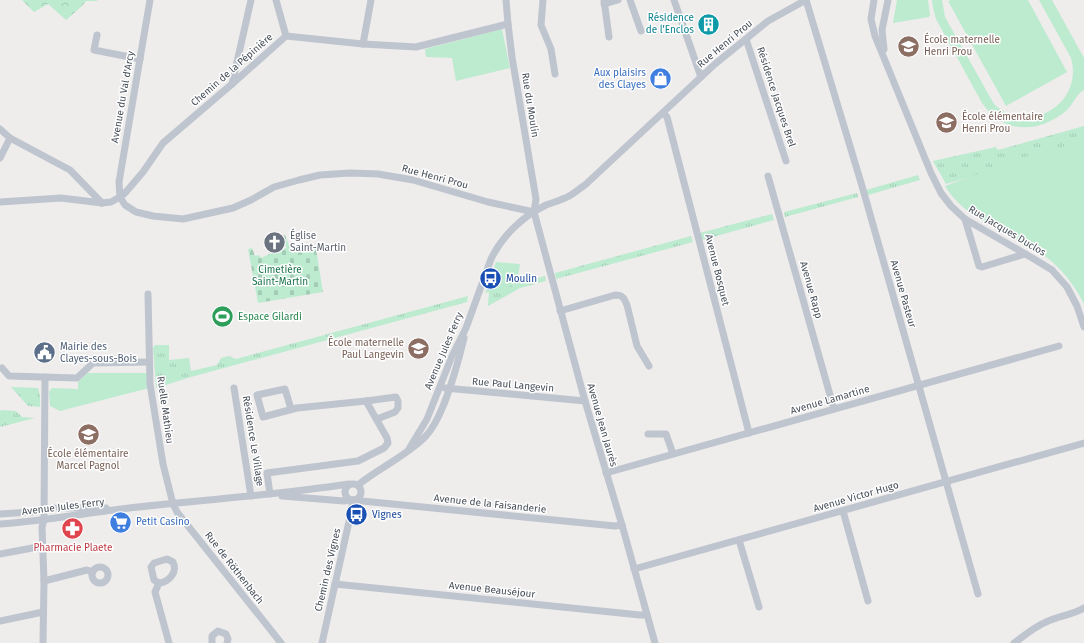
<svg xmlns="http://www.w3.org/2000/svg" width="1084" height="643" font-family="'Fira Sans',sans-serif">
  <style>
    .grass { fill: url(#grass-tufts) }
    .forest { fill: url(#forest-crowns) }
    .cemetery { fill: url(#cemetery-stones) }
    .green { fill: #bcebd0 }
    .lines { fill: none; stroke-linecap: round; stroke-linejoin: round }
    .minor { stroke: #bec5ce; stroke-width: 7 }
    .labels { text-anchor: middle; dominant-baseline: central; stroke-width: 3; stroke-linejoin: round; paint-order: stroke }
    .culture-label { font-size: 10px; fill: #0d838f; stroke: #fff; text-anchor: end }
    .education-label { font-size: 10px; fill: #785e54; stroke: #fff; text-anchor: start }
    .street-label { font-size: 10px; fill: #464e58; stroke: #fff }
    .shop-label { font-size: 10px; fill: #366cbe; stroke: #fff; text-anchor: end }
    .worship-label { font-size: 10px; fill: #5b616d; stroke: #fff; text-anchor: start }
    .park-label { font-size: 10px; fill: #1c744c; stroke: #fff }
    .transit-label { font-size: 10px; fill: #164399; stroke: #fff; text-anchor: start }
    .leisure-label { font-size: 10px; fill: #27864d; stroke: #fff; text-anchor: start }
    .service-label { font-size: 10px; fill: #4e5e75; stroke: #fff; text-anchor: start }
    .health-label { font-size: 10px; fill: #be3a42; stroke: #fff }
  </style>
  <defs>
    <pattern id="grass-tufts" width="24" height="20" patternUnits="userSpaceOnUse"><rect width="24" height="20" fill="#bcebd0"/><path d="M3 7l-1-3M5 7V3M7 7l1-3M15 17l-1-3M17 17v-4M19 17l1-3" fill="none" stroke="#a3cbb5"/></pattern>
    <pattern id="forest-crowns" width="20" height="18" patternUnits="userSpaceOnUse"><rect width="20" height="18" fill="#bcebd0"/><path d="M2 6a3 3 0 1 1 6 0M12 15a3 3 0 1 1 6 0" fill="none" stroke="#a3cbb5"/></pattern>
    <pattern id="cemetery-stones" width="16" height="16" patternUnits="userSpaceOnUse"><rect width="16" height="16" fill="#bcebd0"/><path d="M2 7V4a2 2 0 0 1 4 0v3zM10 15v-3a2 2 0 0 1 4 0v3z" fill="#a3cbb5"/></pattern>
  </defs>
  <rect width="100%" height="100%" fill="#efecec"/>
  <!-- grass -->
  <g class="grass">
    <path d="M1084 126V144L946 184 933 161 996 147 998 150Z"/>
    <path d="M918 175 920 180 868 195 866 190Z"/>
    <path d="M857 193 858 197 785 217 784 212Z"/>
    <path d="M772 214 774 220 702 240 700 233Z"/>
    <path d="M691 236 693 242 556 279 555 273Z"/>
    <path d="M545 276 546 281 520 288 488 306 489 291Z"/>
    <path d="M468 296 467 302 191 377 156 388 153 348 155 345H169V360L189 358 191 371 217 365 221 358 229 356 236 359Z"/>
    <path d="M11 387 38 388 40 395V407L28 406Z"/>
    <path d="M2 410 16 411 22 417 35 418 0 427V411Z"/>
  </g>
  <!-- forest -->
  <path class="forest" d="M22 0H97V1H86L81 7 66 20 48 4 34 12Z"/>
  <!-- cemetery -->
  <path class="cemetery" d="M285 235 292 253 316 249 323 292 258 303 248 249 252 248 255 256 259 255 261 258 278 250 279 252 286 248 282 236Z"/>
  <!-- green -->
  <g class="green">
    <path d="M897 0H928L930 15 929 17 893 23Z"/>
    <path d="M932 0H942L945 17 994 104C1028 137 1084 104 1071 58L1039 0H1052L1084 58V90C1076 94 1073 105 1066 111 1038 134 1003 134 982 103L936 19 933 8Z"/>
    <path d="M951 0H1028L1067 72 1006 106 948 1Z"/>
    <path d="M502 29 510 68 456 81 452 58 426 57 425 49Z"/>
    <path d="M1084 141V304C1074 283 1056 262 1036 250 1005 232 964 218 945 186L1020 158Z"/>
    <path d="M496 262 520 264 517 284 485 293Z"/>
    <path d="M88 373H148L149 388 60 411 50 406 49 392 52 388 78 389V382Z"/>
  </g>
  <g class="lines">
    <!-- minor -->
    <g class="minor">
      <path d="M150 0 119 182 120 197 125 193 143 172 163 143 232 84 286 36 363 44 416 47 508 24"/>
      <path d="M276 0 286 36"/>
      <path d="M506 0 508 24 512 57 536 199 534 212 585 401 622 525 655 643"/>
      <path d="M543 0 541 25 551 49 555 74"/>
      <path d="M604 0 609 37"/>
      <path d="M630 0 641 31"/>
      <path d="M674 0 701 77"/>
      <path d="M806 0 862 186 978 594"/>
      <path d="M874 0 871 19 875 36 931 173 941 193 951 206 965 219 1034 259 1052 270 1067 287 1077 306 1084 327"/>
      <path d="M604 4 618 0"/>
      <path d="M97 35 94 50 140 59"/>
      <path d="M746 39 786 161"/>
      <path d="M363 44 371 0"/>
      <path d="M884 49 882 30 888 0"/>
      <path d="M232 84 251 0"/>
      <path d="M663 113 667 117 749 433"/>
      <path d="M0 129 10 138 70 170 102 203"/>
      <path d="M0 158 10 138"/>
      <path d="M768 176 834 409"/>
      <path d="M0 202 61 198 102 203 111 202 120 197 125 205 136 212 153 216 183 219 233 208 251 200 274 187 299 180 320 175 350 173 378 174 413 180 488 202 534 212"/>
      <path d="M965 219 979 266 982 267 1025 254"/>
      <path d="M148 294 150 384 163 464 173 504 177 512 281 643"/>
      <path d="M560 311 615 295C623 295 624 298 627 305L637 346 649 366"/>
      <path d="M2 368 9 376 77 378 93 363 149 362"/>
      <path d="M234 388 251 496"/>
      <path d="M445 388 585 401"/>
      <path d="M291 409 285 389 257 395 263 417 297 408 366 401 396 397 398 401V408L395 412 377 419"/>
      <path d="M648 434H666L673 454"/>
      <path d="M409 449 427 419 452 356 466 328 491 259C502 236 523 216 546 205 554 202 562 200 569 196 575 193 580 188 585 185L715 64 768 21 806 0"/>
      <path d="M606 473 1059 346"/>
      <circle cx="353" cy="492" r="8"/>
      <path d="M358 485C379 468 406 456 425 437 443 419 458 363 464 338"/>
      <path d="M270 494 267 473 358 461 384 448 388 443 387 438 366 401"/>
      <path d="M282 496 344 501 349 500"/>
      <path d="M357 499 362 501 615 526 622 525"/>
      <path d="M843 511 868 601"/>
      <path d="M0 514 31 512 57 508H106"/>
      <path d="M0 524C43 521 86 513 129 508 202 500 276 495 349 484"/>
      <path d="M739 540 759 607"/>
      <path d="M0 554 43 546"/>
      <path d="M167 559 173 562C178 572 169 582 159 583L154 580 151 567 154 563Z"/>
      <circle cx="100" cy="575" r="8"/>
      <path d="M634 569 1084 443"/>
      <path d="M44 581 87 570 93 572"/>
      <path d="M159 583 155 592 169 643"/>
      <path d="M335 584 640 615H647"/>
      <path d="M0 621 43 612"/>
      <path d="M43 643 44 581 42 527 44 520 45 377"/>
      <path d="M212 643V636L218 631 226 634 228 639 227 643"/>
      <path d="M322 643 350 517 353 500"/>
      <path d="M1014 643C1024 636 1034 627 1046 622 1058 616 1072 615 1084 608"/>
    </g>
  </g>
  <!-- icons -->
  <defs>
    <symbol id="building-disc" viewBox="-11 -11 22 22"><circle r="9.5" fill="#0f9aa8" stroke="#fff"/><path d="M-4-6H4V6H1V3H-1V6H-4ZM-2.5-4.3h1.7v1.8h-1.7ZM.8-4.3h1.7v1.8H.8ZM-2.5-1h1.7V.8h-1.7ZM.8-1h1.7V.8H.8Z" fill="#fff"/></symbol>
    <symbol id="school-disc" viewBox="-11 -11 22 22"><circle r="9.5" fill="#8d6e63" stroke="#fff"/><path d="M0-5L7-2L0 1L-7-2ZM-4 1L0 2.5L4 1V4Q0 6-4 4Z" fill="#fff"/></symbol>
    <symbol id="shop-disc" viewBox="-11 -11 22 22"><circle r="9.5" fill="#3f7fe0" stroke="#fff"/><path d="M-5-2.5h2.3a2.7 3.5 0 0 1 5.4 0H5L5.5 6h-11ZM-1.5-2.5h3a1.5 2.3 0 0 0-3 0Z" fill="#fff"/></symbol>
    <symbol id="church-disc" viewBox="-11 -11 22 22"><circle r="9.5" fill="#6b7280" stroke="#fff"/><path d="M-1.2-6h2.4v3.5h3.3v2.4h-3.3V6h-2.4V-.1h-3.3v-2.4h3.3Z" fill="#fff"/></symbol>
    <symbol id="bus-disc" viewBox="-11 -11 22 22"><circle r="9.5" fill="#1a4fb4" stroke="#fff"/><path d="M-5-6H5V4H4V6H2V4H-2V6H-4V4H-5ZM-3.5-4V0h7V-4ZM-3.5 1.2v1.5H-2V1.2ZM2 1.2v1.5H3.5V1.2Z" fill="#fff"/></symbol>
    <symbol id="stadium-disc" viewBox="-11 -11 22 22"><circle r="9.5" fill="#2e9e5b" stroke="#fff"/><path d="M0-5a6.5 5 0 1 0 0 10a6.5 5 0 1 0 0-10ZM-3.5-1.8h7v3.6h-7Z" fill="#fff"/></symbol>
    <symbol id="civic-disc" viewBox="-11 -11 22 22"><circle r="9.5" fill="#5c6f8a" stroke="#fff"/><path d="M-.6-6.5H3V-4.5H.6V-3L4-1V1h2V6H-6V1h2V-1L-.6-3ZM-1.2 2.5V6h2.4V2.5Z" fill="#fff"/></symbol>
    <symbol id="supermarket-disc" viewBox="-11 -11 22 22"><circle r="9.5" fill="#3f7fe0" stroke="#fff"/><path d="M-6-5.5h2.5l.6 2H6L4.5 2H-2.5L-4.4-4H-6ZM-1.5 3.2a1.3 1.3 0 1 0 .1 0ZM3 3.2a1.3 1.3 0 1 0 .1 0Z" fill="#fff"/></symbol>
    <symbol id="pharmacy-disc" viewBox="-11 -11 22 22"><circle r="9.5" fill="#e0444e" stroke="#fff"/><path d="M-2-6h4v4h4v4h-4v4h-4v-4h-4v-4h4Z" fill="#fff"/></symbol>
  </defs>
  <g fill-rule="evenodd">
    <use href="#building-disc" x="696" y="12" width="25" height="25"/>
    <use href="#school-disc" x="896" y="34" width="25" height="25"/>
    <use href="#shop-disc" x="648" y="66" width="25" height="25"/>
    <use href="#school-disc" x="934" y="110" width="25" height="25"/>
    <use href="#church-disc" x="262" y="230" width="25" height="25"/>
    <use href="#bus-disc" x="478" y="266" width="25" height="25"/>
    <use href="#stadium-disc" x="210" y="304" width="25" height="25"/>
    <use href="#school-disc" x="406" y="336" width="25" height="25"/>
    <use href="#civic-disc" x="32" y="340" width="25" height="25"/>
    <use href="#school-disc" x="76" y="422" width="25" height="25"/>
    <use href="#bus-disc" x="344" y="502" width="25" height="25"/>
    <use href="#supermarket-disc" x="108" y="510" width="25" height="25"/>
    <use href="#pharmacy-disc" x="60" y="516" width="25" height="25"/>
  </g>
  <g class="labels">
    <!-- culture labels -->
    <g class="culture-label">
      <text x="694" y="18">Résidence<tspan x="694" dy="12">de l'Enclos</tspan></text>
    </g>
    <!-- education labels -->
    <g class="education-label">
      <text x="924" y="40">École maternelle<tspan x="924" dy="12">Henri Prou</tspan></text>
      <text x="962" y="117">École élémentaire<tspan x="962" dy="12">Henri Prou</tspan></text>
      <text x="404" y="343" text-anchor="end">École maternelle<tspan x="404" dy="12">Paul Langevin</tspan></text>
      <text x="88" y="454" text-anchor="middle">École élémentaire<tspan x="88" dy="12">Marcel Pagnol</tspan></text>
    </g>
    <!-- street labels -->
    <g class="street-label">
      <text transform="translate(725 44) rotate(-40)">Rue Henri Prou</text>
      <text transform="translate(232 70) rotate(-41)">Chemin de la Pépinière</text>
      <text transform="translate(123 97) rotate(-80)">Avenue du Val d'Arcy</text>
      <text transform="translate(776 97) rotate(72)">Résidence Jacques Brel</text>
      <text transform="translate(530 105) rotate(81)">Rue du Moulin</text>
      <text transform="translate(435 177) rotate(15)">Rue Henri Prou</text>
      <text transform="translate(1007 231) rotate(31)">Rue Jacques Duclos</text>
      <text transform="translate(717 270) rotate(76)">Avenue Bosquet</text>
      <text transform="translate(811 290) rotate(74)">Avenue Rapp</text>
      <text transform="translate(903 294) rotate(74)">Avenue Pasteur</text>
      <text transform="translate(444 351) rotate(-67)">Avenue Jules Ferry</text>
      <text transform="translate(513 385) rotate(5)">Rue Paul Langevin</text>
      <text transform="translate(830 400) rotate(-16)">Avenue Lamartine</text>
      <text transform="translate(165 410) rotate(82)">Ruelle Mathieu</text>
      <text transform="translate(602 425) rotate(74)">Avenue Jean Jaurès</text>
      <text transform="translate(253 441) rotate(81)">Résidence Le Village</text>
      <text transform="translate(856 497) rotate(-16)">Avenue Victor Hugo</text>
      <text transform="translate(490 504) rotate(6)">Avenue de la Faisanderie</text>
      <text transform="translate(63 507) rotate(-7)">Avenue Jules Ferry</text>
      <text transform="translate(234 568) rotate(52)">Rue de Röthenbach</text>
      <text transform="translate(328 570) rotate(-77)">Chemin des Vignes</text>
      <text transform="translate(492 590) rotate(6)">Avenue Beauséjour</text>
    </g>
    <!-- shop labels -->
    <g class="shop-label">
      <text x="646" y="73">Aux plaisirs<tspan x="646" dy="12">des Clayes</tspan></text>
      <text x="136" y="522" text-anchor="start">Petit Casino</text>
    </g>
    <!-- worship labels -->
    <g class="worship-label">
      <text x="290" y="236">Église<tspan x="290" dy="12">Saint-Martin</tspan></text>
    </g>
    <!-- park labels -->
    <g class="park-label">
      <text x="280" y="270">Cimetière<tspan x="280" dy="12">Saint-Martin</tspan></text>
    </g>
    <!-- transit labels -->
    <g class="transit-label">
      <text x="506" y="279">Moulin</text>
      <text x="372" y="515">Vignes</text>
    </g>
    <!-- leisure labels -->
    <g class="leisure-label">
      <text x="238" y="317">Espace Gilardi</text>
    </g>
    <!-- service labels -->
    <g class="service-label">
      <text x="60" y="347">Mairie des<tspan x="60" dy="12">Clayes-sous-Bois</tspan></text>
    </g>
    <!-- health labels -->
    <g class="health-label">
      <text x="73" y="548">Pharmacie Plaete</text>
    </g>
  </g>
</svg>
